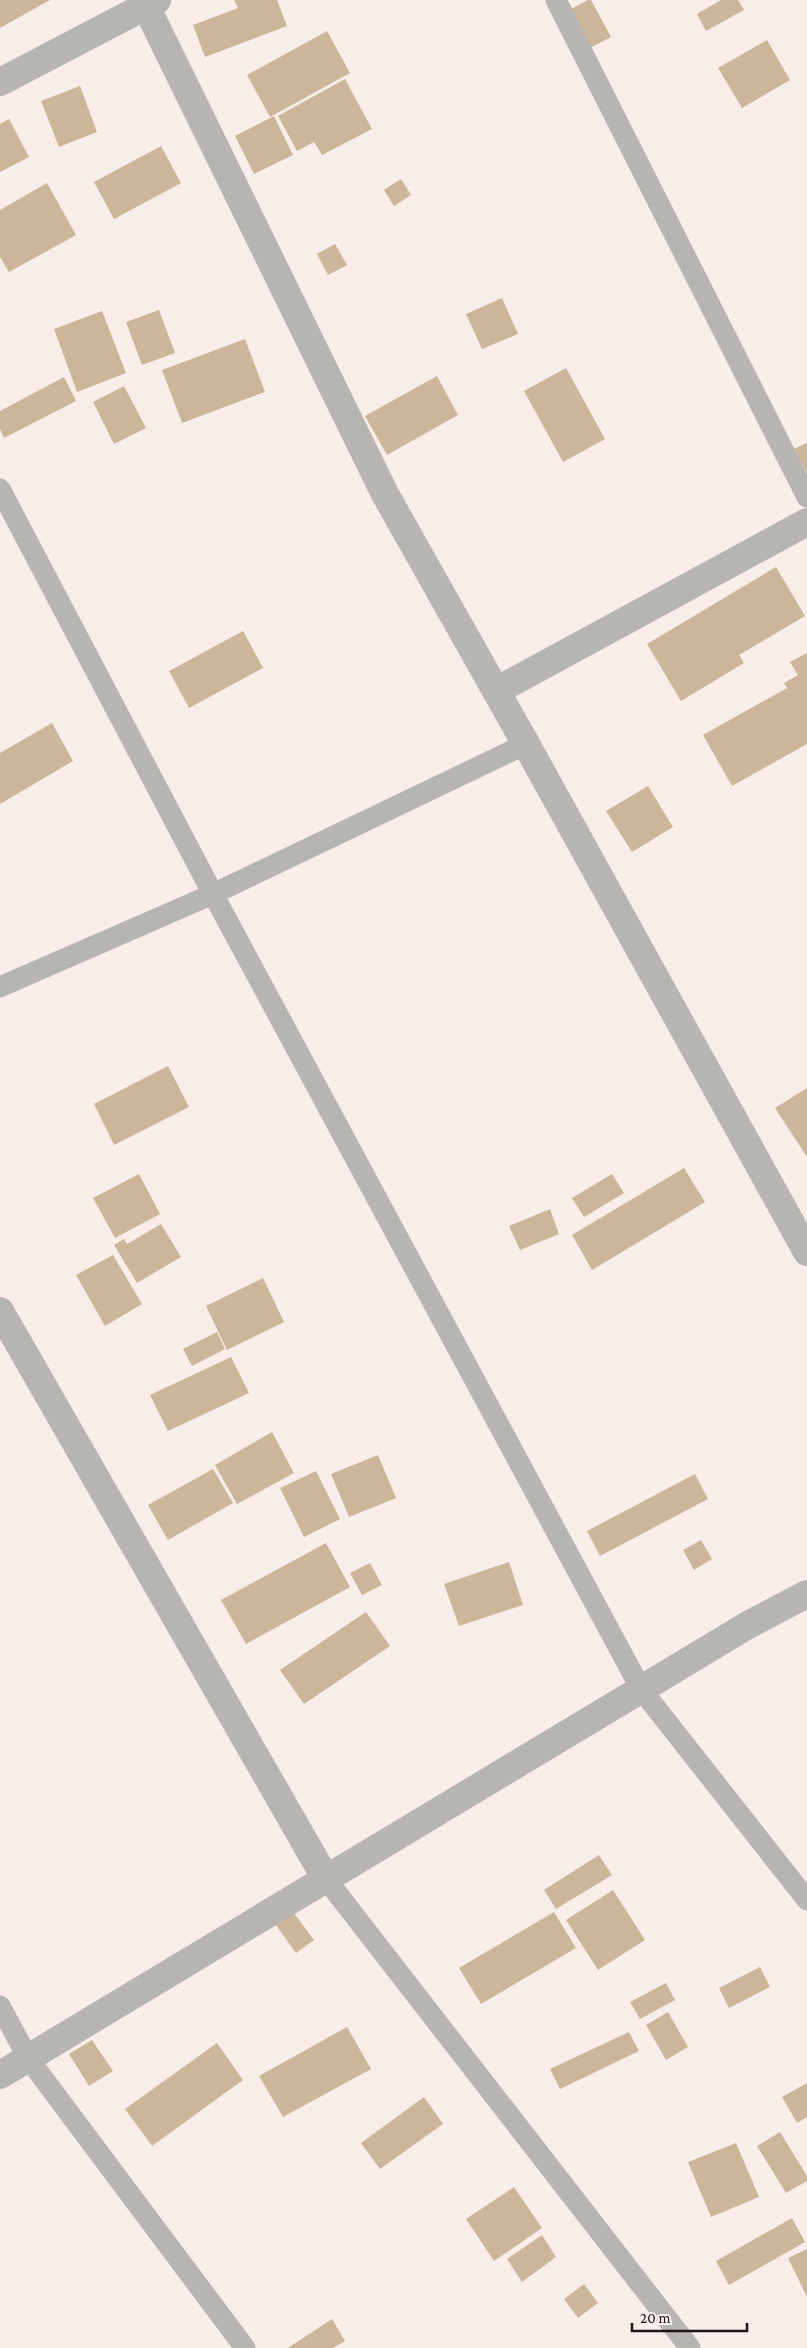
<svg xmlns="http://www.w3.org/2000/svg" width="807" height="2348" font-family="'Crimson Pro',serif">
  <style>
    .building { fill: #ccb699 }
    .lines { fill: none; stroke-linecap: round; stroke-linejoin: round }
    .lane { stroke: #b7b5b1; stroke-width: 21 }
    .street { stroke: #b7b5b1; stroke-width: 28 }
  </style>
  <rect width="100%" height="100%" fill="#f9ede9"/>
  <!-- building -->
  <g class="building">
    <path d="M0 0H50L0 28Z"/>
    <path d="M234 0H277L287 26 205 57 193 25 238 8Z"/>
    <path d="M588 0H591L611 37 590 48 569 10Z"/>
    <path d="M721 0H738L744 10 706 31 697 14Z"/>
    <path d="M327 31 350 73 270 117 247 75Z"/>
    <path d="M767 40 790 80 742 108 718 68Z"/>
    <path d="M345 79 372 129 322 155 314 142 297 151 278 116Z"/>
    <path d="M80 86 97 132 59 147 41 101Z"/>
    <path d="M274 116 293 155 254 174 235 136Z"/>
    <path d="M9 119 29 157 0 172V124Z"/>
    <path d="M161 146 181 183 114 219 94 182Z"/>
    <path d="M401 179 411 195 394 206 384 190Z"/>
    <path d="M47 183 76 235 9 272 0 257V210Z"/>
    <path d="M335 244 347 265 328 275 317 254Z"/>
    <path d="M502 298 518 334 482 349 466 314Z"/>
    <path d="M159 310 175 353 142 365 126 322Z"/>
    <path d="M102 311 126 373 77 392 54 329Z"/>
    <path d="M245 339 265 392 182 423 162 370Z"/>
    <path d="M566 368 605 439 563 462 524 391Z"/>
    <path d="M437 376 458 415 387 455 365 416Z"/>
    <path d="M64 377 76 401 4 438 0 429V411Z"/>
    <path d="M124 386 146 428 114 444 93 402Z"/>
    <path d="M807 443V473L794 449Z"/>
    <path d="M776 567 805 616 739 655 744 663 681 701 647 644Z"/>
    <path d="M243 631 263 668 189 708 169 671Z"/>
    <path d="M807 653V744L732 786 703 735 787 688 784 683 798 675 790 662Z"/>
    <path d="M52 723 73 761 0 804V753Z"/>
    <path d="M648 786 673 827 632 852 606 811Z"/>
    <path d="M168 1066 189 1107 114 1145 94 1104Z"/>
    <path d="M807 1088V1157L775 1108Z"/>
    <path d="M684 1168 705 1202 592 1270 572 1235Z"/>
    <path d="M139 1174 160 1214 115 1238 93 1198Z"/>
    <path d="M612 1174 624 1193 584 1217 572 1198Z"/>
    <path d="M550 1209 559 1234 520 1250 509 1226Z"/>
    <path d="M161 1224 181 1257 137 1283 114 1245 124 1239 127 1244Z"/>
    <path d="M113 1255 142 1304 105 1326 76 1275Z"/>
    <path d="M263 1278 284 1322 227 1350 206 1306Z"/>
    <path d="M217 1332 225 1349 192 1366 183 1349Z"/>
    <path d="M231 1357 249 1393 168 1431 150 1395Z"/>
    <path d="M272 1432 294 1473 237 1504 215 1465Z"/>
    <path d="M378 1455 396 1498 349 1517 331 1474Z"/>
    <path d="M213 1469 233 1503 168 1540 148 1505Z"/>
    <path d="M316 1471 340 1519 304 1537 280 1488Z"/>
    <path d="M695 1474 708 1499 600 1556 587 1531Z"/>
    <path d="M701 1540 712 1559 694 1570 683 1550Z"/>
    <path d="M326 1543 350 1587 246 1644 221 1600Z"/>
    <path d="M509 1562 523 1605 459 1626 444 1584Z"/>
    <path d="M370 1563 382 1585 362 1595 350 1573Z"/>
    <path d="M366 1612 390 1646 304 1704 280 1670Z"/>
    <path d="M599 1855 612 1875 556 1909 544 1890Z"/>
    <path d="M613 1890 645 1940 598 1970 566 1920Z"/>
    <path d="M293 1912 314 1940 296 1953 276 1925Z"/>
    <path d="M554 1912 576 1948 481 2004 459 1968Z"/>
    <path d="M760 1967 770 1987 729 2008 719 1988Z"/>
    <path d="M666 1983 675 2000 640 2019 630 2002Z"/>
    <path d="M668 2012 688 2047 666 2060 646 2025Z"/>
    <path d="M347 2027 371 2069 283 2117 259 2076Z"/>
    <path d="M629 2032 639 2051 560 2089 550 2069Z"/>
    <path d="M92 2040 113 2071 89 2086 69 2054Z"/>
    <path d="M217 2043 243 2080 152 2146 125 2109Z"/>
    <path d="M807 2083V2117L797 2123 782 2097Z"/>
    <path d="M424 2097 443 2124 380 2169 361 2143Z"/>
    <path d="M780 2132 807 2176V2181L786 2193 757 2146Z"/>
    <path d="M736 2143 759 2197 711 2217 688 2162Z"/>
    <path d="M514 2187 542 2228 494 2261 466 2219Z"/>
    <path d="M792 2218 805 2242 729 2285 716 2261Z"/>
    <path d="M542 2235 556 2257 522 2282 507 2259Z"/>
    <path d="M807 2249V2297L788 2258Z"/>
    <path d="M584 2284 598 2303 578 2318 564 2299Z"/>
    <path d="M332 2319 345 2341 333 2348H288Z"/>
  </g>
  <g class="lines">
    <!-- lane -->
    <g class="lane">
      <path d="M556 0 807 497"/>
      <path d="M0 489 213 894 641 1689 807 1900"/>
      <path d="M0 987 213 894 526 744"/>
      <path d="M326 1879 690 2348"/>
      <path d="M0 2006 28 2058 245 2348"/>
    </g>
    <!-- street -->
    <g class="street">
      <path d="M143 0 385 494 526 744 807 1252"/>
      <path d="M0 82 157 0"/>
      <path d="M496 691 807 522"/>
      <path d="M0 1311 326 1879"/>
      <path d="M0 2075 748 1625 807 1594"/>
    </g>
  </g>
  <!-- scale -->
  <path d="M632 2323v8h115v-8" fill="none" stroke="#1b1715" stroke-width="2.5"/>
  <text x="640" y="2323" font-size="15" fill="#1b1715" stroke="#f9ede9" stroke-width="4" paint-order="stroke">20 m</text>
</svg>
